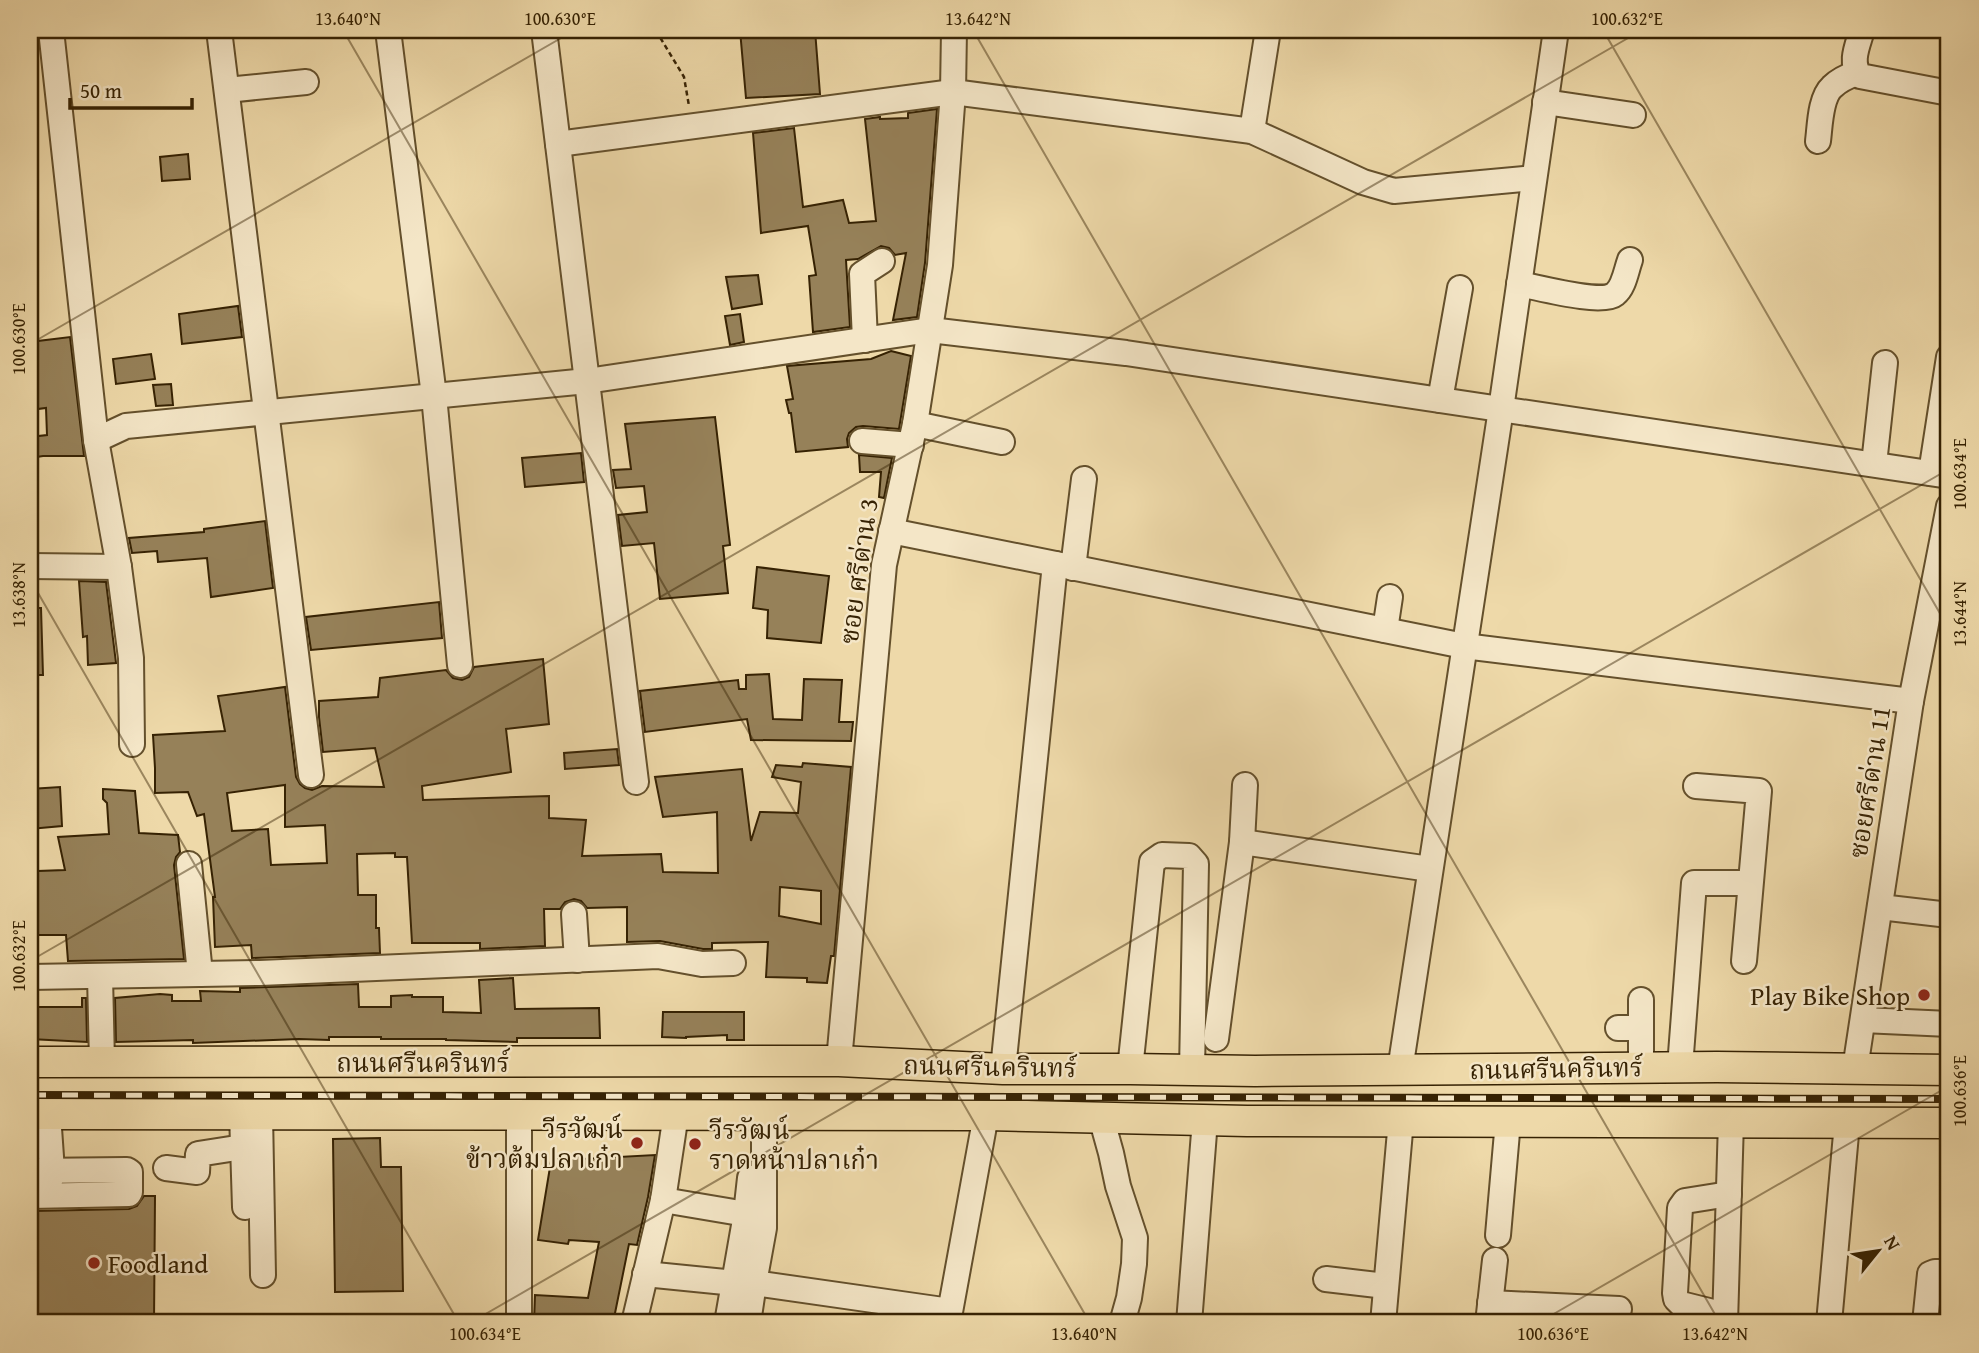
<svg xmlns="http://www.w3.org/2000/svg" width="1979" height="1353" font-family="'Gentium Book Plus','Noto Serif Thai',serif">
  <style>
    .building { fill: #968159; stroke: #362203; stroke-width: 2; fill-rule: evenodd }
    .lines { fill: none; stroke-linecap: round; stroke-linejoin: round }
    .minor-casing { stroke: #64502c; stroke-width: 28 }
    .major-casing { stroke: #362203; stroke-width: 33 }
    .path { stroke: #362203; stroke-width: 2.5; stroke-dasharray: 5 3.5; stroke-linecap: butt }
    .minor { stroke: #f4e6c7; stroke-width: 24 }
    .major { stroke: #eed9a9; stroke-width: 30 }
    .rail-casing { stroke: #362203; stroke-width: 8 }
    .rail { stroke: #f4e6c7; stroke-width: 5; stroke-dasharray: 16; stroke-linecap: butt }
    .ticks { fill: none; stroke: #362203; stroke-width: 2; stroke-opacity: 0.45 }
    .poi-dot { fill: #8f2418; stroke: #f4e6c7; stroke-width: 2.5 }
    .labels { text-anchor: middle; dominant-baseline: central; stroke-width: 5; stroke-linejoin: round; paint-order: stroke }
    .street-label { font-size: 26px; fill: #362203; stroke: #f4e6c7 }
    .poi-label { font-size: 26px; fill: #362203; stroke: #f4e6c7; text-anchor: end }
    .neatline { fill: none; stroke: #362203; stroke-width: 2.5 }
    .ticks-label { font-size: 18px; text-anchor: middle; fill: #362203 }
  </style>
  <rect width="100%" height="100%" fill="#eed9a9"/>
  <filter id="stains"><feTurbulence type="fractalNoise" baseFrequency=".00286" numOctaves="4"/><feColorMatrix values="0 0 0 0 .2 0 0 0 0 .09 0 0 0 0 .02 0 0 0 .5 -.17"/></filter>
  <radialGradient id="worn" r=".72"><stop offset=".6" stop-color="#630" stop-opacity="0"/><stop offset="1" stop-color="#630" stop-opacity=".3"/></radialGradient>
  <!-- building -->
  <g class="building">
    <path d="M740 30H815L820 94 746 98Z"/>
    <path d="M937 109 925 263 917 317 893 320 906 253 895 255 889 248 881 246 858 259 846 260 850 327 813 332 809 276 816 275 808 226 761 233 753 133 794 128 803 207 843 200 849 223 876 221 865 119 880 117V119L908 118V113Z"/>
    <path d="M188 154 190 179 162 181 160 157Z"/>
    <path d="M758 275 762 304 732 309 726 277Z"/>
    <path d="M238 306 242 337 182 344 179 314Z"/>
    <path d="M740 314 744 342 730 345 725 316Z"/>
    <path d="M70 337 84 456H43L30 458V437L47 435 46 408 30 410V342Z"/>
    <path d="M891 351 911 356 899 429 863 426 856 427 849 433 847 439 848 447 796 452 791 413H789L786 400 793 399 787 366 871 359Z"/>
    <path d="M151 354 155 379 116 384 113 359Z"/>
    <path d="M171 384 173 405 156 406 153 385Z"/>
    <path d="M715 417 730 545 723 546 728 593 660 599 654 543 622 546 618 515 647 512 644 486 616 488 613 470 631 469 625 424Z"/>
    <path d="M581 453 584 482 525 487 522 458Z"/>
    <path d="M859 455 892 458 884 498 879 497 881 472H860Z"/>
    <path d="M265 521 273 588 211 597 207 558 158 562 157 551 132 553 129 538 204 532V529Z"/>
    <path d="M757 567 829 576 821 643 767 638 768 610 753 608Z"/>
    <path d="M79 581 106 582 116 663 88 665 87 636 83 637Z"/>
    <path d="M439 602 442 638 311 650 306 617Z"/>
    <path d="M30 608H41L43 675H30Z"/>
    <path d="M543 659 549 724 506 729 511 772 422 786 423 800 549 796V818L586 820 582 856 661 854 663 872 718 873 717 812 663 817 655 777 742 769 751 841 760 812 798 813 801 782 772 777 776 765 802 767 803 763 851 767 834 956H831L827 983 807 982V978L766 977 768 942 712 943V949H703L660 941 627 942V907L587 908 581 901 574 899 565 902 560 909H544L545 946 480 949V943H412L407 857H395V853L357 854 358 895H376V928H379L380 953 252 958 251 945 215 947 213 897H215L204 814 197 816 188 792 155 793V768L153 735 225 731 218 696 285 687 296 777 300 784 305 788 312 790 322 786 384 787 375 748 323 752 319 717V701L378 697 380 678 446 670 453 678 462 680 469 677 474 667ZM285 785V827L325 825 327 863 271 865 268 829 232 831 227 793ZM780 887 821 891V924L779 916Z"/>
    <path d="M769 674 773 719 802 720 804 679 842 680 839 722H853L851 741 751 740 747 719 645 732 640 691 738 680 739 689H746V675Z"/>
    <path d="M617 749 619 765 565 769 564 753Z"/>
    <path d="M60 787 62 826 30 829V789Z"/>
    <path d="M103 789 135 791 139 833 178 835 180 852 176 857 174 865 184 959 68 961 66 935H30V905H38V871L65 870 58 837 109 834 107 803 103 799Z"/>
    <path d="M513 978 515 1009 599 1008 600 1038H517V1042L446 1040V1039H381V1037H329V1040L299 1039 193 1043V1040L116 1042 115 998 160 994 172 995V1001H201L200 991 240 992V988L358 984 359 1007H391V996L412 995V997H443V1012L481 1013 479 980Z"/>
    <path d="M82 998H86L87 1042 30 1039V1007H82Z"/>
    <path d="M663 1012H744V1040H727V1035L686 1037V1038L662 1037Z"/>
    <path d="M380 1138 381 1167H401L403 1291 335 1292 333 1139Z"/>
    <path d="M552 1155 583 1156 582 1159 655 1155 648 1197 637 1245 629 1244 613 1323H534L535 1295 588 1298 599 1242 569 1240 568 1244 538 1240Z"/>
    <path d="M144 1196H155L154 1323H34V1211L129 1209 137 1206Z"/>
  </g>
  <g class="lines">
    <defs>
      <g id="minor">
        <path d="M51 30 96 440 119 567 131 658 132 744"/>
        <path d="M219 30 311 775"/>
        <path d="M388 30 434 396 460 665"/>
        <path d="M544 30 636 782"/>
        <path d="M1862 30C1858 45 1849 62 1860 76L1949 93"/>
        <path d="M227 90 306 82"/>
        <path d="M1545 102 1633 115"/>
        <path d="M1252 131 1268 30"/>
        <path d="M1818 141C1820 126 1820 98 1832 87 1839 80 1848 76 1857 73"/>
        <path d="M558 144 953 92 1252 131 1363 182 1394 191 1534 178"/>
        <path d="M1519 284C1537 287 1602 305 1615 294 1624 287 1626 271 1630 260"/>
        <path d="M865 340 862 274 882 261"/>
        <path d="M1440 400 1460 288"/>
        <path d="M915 424 1002 442"/>
        <path d="M96 440 126 426 587 381 930 330 1126 353 1949 476"/>
        <path d="M862 441 911 445"/>
        <path d="M1874 464 1885 363"/>
        <path d="M1931 473 1949 357"/>
        <path d="M891 531 1464 646 1911 701"/>
        <path d="M30 566 119 567"/>
        <path d="M1073 568 1084 479"/>
        <path d="M1385 630 1390 597"/>
        <path d="M1696 786 1759 791 1744 961"/>
        <path d="M1242 842 1430 869"/>
        <path d="M189 864 200 974"/>
        <path d="M1880 907 1949 915"/>
        <path d="M574 914 577 960"/>
        <path d="M100 976 102 1062"/>
        <path d="M30 977 260 973 658 956 702 964 733 963"/>
        <path d="M1863 1020 1949 1024"/>
        <path d="M1618 1028H1641"/>
        <path d="M1216 1039 1242 842 1245 785"/>
        <path d="M839 1061 884 565 915 424 940 265 953 92 954 30"/>
        <path d="M1641 1067V1000"/>
        <path d="M1680 1067 1694 883H1750"/>
        <path d="M1003 1069 1055 564"/>
        <path d="M1130 1069 1152 862 1162 855 1189 856 1196 864 1192 1070"/>
        <path d="M1855 1069 1911 701 1949 506"/>
        <path d="M1400 1070 1501 409 1556 30"/>
        <path d="M242 1113 245 1207"/>
        <path d="M519 1113V1323"/>
        <path d="M48 1114 52 1171 49 1186"/>
        <path d="M260 1114 263 1275"/>
        <path d="M764 1115V1228L754 1283 950 1311"/>
        <path d="M1101 1117 1111 1153 1118 1186 1135 1238 1134 1264 1129 1298 1122 1323"/>
        <path d="M166 1168 197 1172 198 1154 243 1147"/>
        <path d="M30 1171 127 1170 130 1172V1192L129 1194 30 1196"/>
        <path d="M663 1200 746 1214"/>
        <path d="M1498 1235 1508 1121"/>
        <path d="M645 1274 735 1283"/>
        <path d="M1326 1279 1386 1286"/>
        <path d="M1490 1303 1619 1309"/>
        <path d="M1725 1315 1681 1304 1676 1299 1675 1293 1680 1208 1685 1201 1729 1194"/>
        <path d="M634 1323 663 1200 676 1114"/>
        <path d="M727 1323 746 1214 750 1178"/>
        <path d="M748 1323 754 1283"/>
        <path d="M948 1323 986 1115"/>
        <path d="M1189 1323 1205 1120"/>
        <path d="M1383 1323 1401 1120"/>
        <path d="M1488 1323 1495 1260"/>
        <path d="M1725 1323 1731 1121"/>
        <path d="M1829 1323 1847 1123"/>
        <path d="M1925 1323 1930 1274 1935 1272H1949"/>
      </g>
      <g id="major">
        <path d="M30 1062 839 1061 1003 1069H1130L1255 1071 1717 1067 1949 1070"/>
        <path d="M30 1114 986 1115 1247 1121 1949 1123"/>
      </g>
    </defs>
    <!-- minor casing -->
    <use href="#minor" class="minor-casing"/>
    <!-- major casing -->
    <use href="#major" class="major-casing"/>
    <!-- path -->
    <path class="path" d="M658 30V34L684 77 689 106"/>
    <!-- minor -->
    <use href="#minor" class="minor"/>
    <!-- major -->
    <use href="#major" class="major"/>
    <defs>
      <path id="rail" d="M30 1095 1949 1099"/>
    </defs>
    <!-- rail casing -->
    <use href="#rail" class="rail-casing"/>
    <!-- rail -->
    <use href="#rail" class="rail"/>
  </g>
  <!-- ticks -->
  <path class="ticks" d="M343 30 1090 1323M973 30 1720 1323M1603 30 1949 629M30 344 575 30M30 579 459 1323M30 961 1642 30M470 1323 1949 469M1538 1323 1949 1086"/>
  <!-- markers -->
  <g class="poi-dot">
    <circle cx="1924" cy="995" r="7"/>
    <circle cx="637" cy="1143" r="7"/>
    <circle cx="695" cy="1144" r="7"/>
    <circle cx="94" cy="1263" r="7"/>
  </g>
  <g class="labels">
    <!-- street labels -->
    <g class="street-label">
      <text transform="translate(858 571) rotate(-82)">ซอย ศรีด่าน 3</text>
      <text transform="translate(1869 782) rotate(-81)">ซอยศรีด่าน 11</text>
      <text x="423" y="1062">ถนนศรีนครินทร์</text>
      <text transform="translate(990 1066) rotate(1)">ถนนศรีนครินทร์</text>
      <text transform="translate(1556 1068) rotate(-1)">ถนนศรีนครินทร์</text>
    </g>
    <!-- poi labels -->
    <g class="poi-label">
      <text x="1910" y="995">Play Bike Shop</text>
      <text x="623" y="1128">วีรวัฒน์<tspan x="623" dy="30">ข้าวต้มปลาเก๋า</tspan></text>
      <text x="709" y="1129" text-anchor="start">วีรวัฒน์<tspan x="709" dy="30">ราดหน้าปลาเก๋า</tspan></text>
      <text x="108" y="1263" text-anchor="start">Foodland</text>
    </g>
  </g>
  <!-- margin -->
  <rect width="1979" height="1353" fill="none" stroke="#eed9a9" stroke-width="77"/>
  <!-- north arrow -->
  <g transform="translate(1878 1251) rotate(60)" stroke="#f4e6c7" stroke-width="5" paint-order="stroke">
  <path d="M0-5L12 26L0 18L-12 26Z" fill="#362203"/>
  <text y="-10" font-size="19" font-weight="bold" text-anchor="middle" fill="#362203">N</text>
  </g>
  <!-- scale -->
  <path d="M70 98v10h122v-10" fill="none" stroke="#362203" stroke-width="3.5"/>
  <text x="80" y="98" font-size="21" fill="#362203" stroke="#f4e6c7" stroke-width="5" paint-order="stroke">50 m</text>
  <rect x="38" y="38" width="1902" height="1276" class="neatline"/>
  <g class="ticks-label">
    <text x="348" y="25">13.640°N</text>
    <text x="560" y="25">100.630°E</text>
    <text x="978" y="25">13.642°N</text>
    <text x="1627" y="25">100.632°E</text>
    <text transform="translate(19 339) rotate(-90)" y="6">100.630°E</text>
    <text transform="translate(1960 474) rotate(-90)" y="6">100.634°E</text>
    <text transform="translate(19 595) rotate(-90)" y="6">13.638°N</text>
    <text transform="translate(1960 614) rotate(-90)" y="6">13.644°N</text>
    <text transform="translate(19 956) rotate(-90)" y="6">100.632°E</text>
    <text transform="translate(1960 1091) rotate(-90)" y="6">100.636°E</text>
    <text x="485" y="1340">100.634°E</text>
    <text x="1084" y="1340">13.640°N</text>
    <text x="1553" y="1340">100.636°E</text>
    <text x="1715" y="1340">13.642°N</text>
  </g>
  <rect width="100%" height="100%" filter="url(#stains)"/>
  <rect width="100%" height="100%" fill="url(#worn)"/>
</svg>
